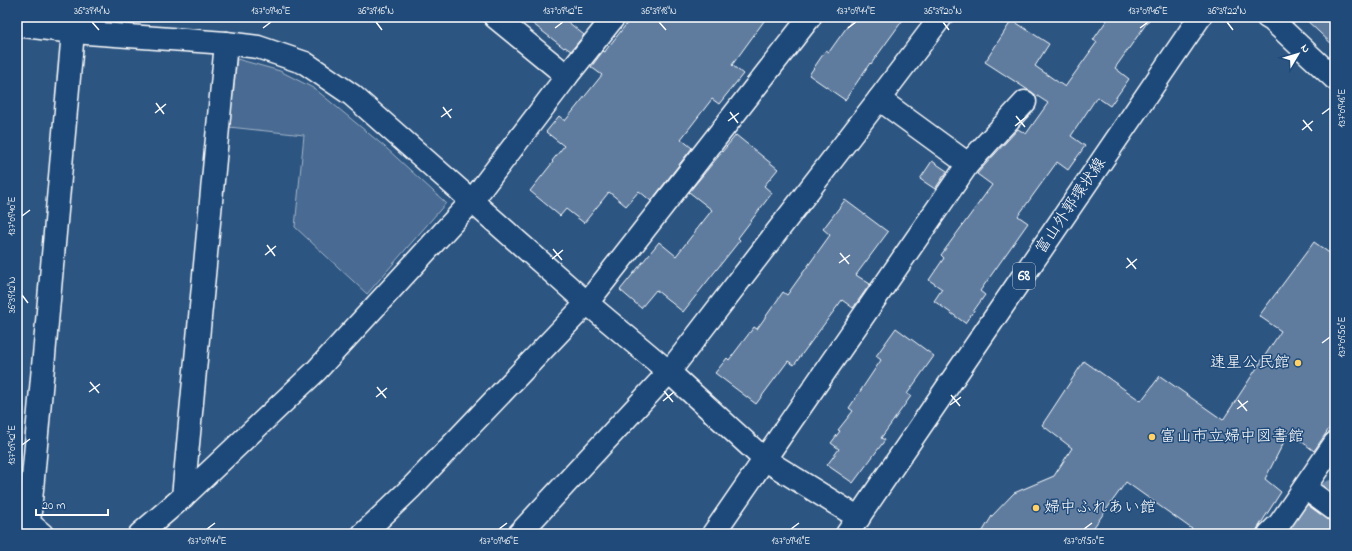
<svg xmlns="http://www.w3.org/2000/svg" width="1352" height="551" font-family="'Indie Flower','Klee One',sans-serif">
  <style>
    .green { fill: #486b92; stroke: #a4b5c8 }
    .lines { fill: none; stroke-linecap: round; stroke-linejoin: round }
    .river { stroke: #748fad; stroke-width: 43 }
    .building { fill: #5e7c9f; stroke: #fff }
    .minor-casing { stroke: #fff; stroke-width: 25 }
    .major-casing { stroke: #fff; stroke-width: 25 }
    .minor { stroke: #1f4a7a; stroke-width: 22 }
    .major { stroke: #1f4a7a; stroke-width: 22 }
    .ticks { fill: none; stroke: #fff; stroke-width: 1.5 }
    .poi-dot { fill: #ffd166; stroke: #1f4a7a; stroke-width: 1.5 }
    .labels { text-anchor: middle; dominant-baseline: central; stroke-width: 3; stroke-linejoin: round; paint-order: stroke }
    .shield { fill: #1f4a7a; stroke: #bcc9d7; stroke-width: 1 }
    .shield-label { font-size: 15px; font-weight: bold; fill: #fff }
    .street-label { font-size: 16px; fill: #fff; stroke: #1f4a7a }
    .poi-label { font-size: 16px; fill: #fff; stroke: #1f4a7a; text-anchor: start }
    .neatline { fill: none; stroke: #fff; stroke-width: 1.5 }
    .ticks-label { font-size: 10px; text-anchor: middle; fill: #fff }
  </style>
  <rect width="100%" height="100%" fill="#2c5582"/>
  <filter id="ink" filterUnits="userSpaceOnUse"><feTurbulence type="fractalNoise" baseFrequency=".025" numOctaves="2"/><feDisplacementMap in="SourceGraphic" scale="8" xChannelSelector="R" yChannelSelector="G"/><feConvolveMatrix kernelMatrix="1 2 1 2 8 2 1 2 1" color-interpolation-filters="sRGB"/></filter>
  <g filter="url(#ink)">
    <!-- green -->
    <path class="green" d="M237 59 280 71 315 89 385 147 446 203 367 294 295 227 304 135 229 127Z"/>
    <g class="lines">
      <!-- river -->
      <path class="river" d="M1311 534 1335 501"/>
    </g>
    <!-- building -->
    <g class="building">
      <path d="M524 17H562L584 35 571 51 565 47 564 48Z"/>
      <path d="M632 17H767L732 65 743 74 719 104 712 99 681 139 692 148 651 201 639 191 626 206 609 192 584 223 566 209 560 216 530 191 553 162 552 161 564 146 546 132 559 116 565 121 602 75 591 67 603 51 605 52 606 50Z"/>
      <path d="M854 17H905L871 64 870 63 845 100 809 75 826 50 829 52Z"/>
      <path d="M1109 17H1151L1115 68 1129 79 1110 106 1097 97 1071 136 1085 146 1068 170 1057 162 1018 216 1028 223 980 291 985 295 965 323 934 301 942 289 929 280 944 258 941 255 992 185 977 174 983 167 1018 129 1026 134 1048 103 985 62 1012 20 1049 44 1035 66 1065 87 1097 42 1093 40Z"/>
      <path d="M1303 17H1335V47Z"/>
      <path d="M736 135 778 169 764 186 772 193 738 238 740 240 683 312 656 290 641 308 620 290 659 242 676 256 712 210 689 192Z"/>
      <path d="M932 161 947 171 935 189 920 179Z"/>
      <path d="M845 200 888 232 856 275 870 284 853 308 842 300 794 365 788 361 756 404 715 373 727 358 729 360 754 327 757 329 783 292 787 295 830 235 823 229Z"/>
      <path d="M1314 242 1335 257V420L1314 451 1289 432 1265 479 1281 492 1254 534H1199L1126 482 1089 534H981L992 516 1014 493 1054 476 1072 448 1042 425 1084 361 1141 401 1160 376 1223 420 1281 331 1259 316Z"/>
      <path d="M896 328 934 356 907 394 911 396 881 438 885 440 853 483 827 465 839 449 831 443 840 431 838 430 853 411 849 408 881 360 876 356Z"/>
    </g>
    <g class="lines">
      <defs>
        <g id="minor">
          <path d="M495 17 567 76"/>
          <path d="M1267 17 1272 20 1335 79"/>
          <path d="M17 25 73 32 226 43 258 47 305 63 352 95 587 303 669 372 764 459 859 518"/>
          <path d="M879 99 968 164"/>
          <path d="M1305 488 1335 510"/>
          <path d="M183 497 226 43"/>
          <path d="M42 534 29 523 73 32"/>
          <path d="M140 534 183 497 316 371 472 201 567 76 614 17"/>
          <path d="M363 534 412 487 587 303 810 17"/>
          <path d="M519 534 669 372 879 99 941 17"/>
          <path d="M713 534 968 164 1025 102"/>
          <path d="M1269 534 1280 523 1335 443"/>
        </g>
        <path id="major" d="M847 534 1200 17"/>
      </defs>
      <!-- minor casing -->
      <use href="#minor" class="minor-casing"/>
      <!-- major casing -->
      <use href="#major" class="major-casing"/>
      <!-- minor -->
      <use href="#minor" class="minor"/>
      <!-- major -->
      <use href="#major" class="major"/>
    </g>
  </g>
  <!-- ticks -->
  <path class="ticks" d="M92 22 99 30M376 22 382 30M659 22 666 30M943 22 949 30M1227 22 1233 30M263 28 271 22M555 28 563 22M848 28 856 22M1140 28 1148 22M156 103 164 114M443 107 451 118M730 112 738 123M155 113 166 104M1322 114 1330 108M1016 116 1025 127M441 117 452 109M1303 120 1312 131M728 121 739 113M1015 126 1026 117M1302 130 1313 121M22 216 30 210M267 245 275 256M553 249 562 260M840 253 849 264M265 255 276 246M1127 258 1136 269M552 259 563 250M839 263 850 255M1126 268 1137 259M22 295 28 303M1322 343 1330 337M90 382 99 393M377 387 386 398M664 391 673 402M89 392 100 384M951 395 960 406M376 397 387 388M1238 400 1247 411M663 401 674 392M950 405 961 397M1237 409 1248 401M22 445 30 439M207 529 215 523M499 529 507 523M791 529 799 523M1084 529 1092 523"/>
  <!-- markers -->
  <g class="poi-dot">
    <circle cx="1298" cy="363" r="4"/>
    <circle cx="1152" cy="437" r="4"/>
    <circle cx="1036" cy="508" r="4"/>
  </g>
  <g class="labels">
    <!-- shield labels -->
    <rect class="shield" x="1013" y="263" width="22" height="26" rx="3"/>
    <g class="shield-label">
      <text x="1024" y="276">68</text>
    </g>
    <!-- street labels -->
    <g class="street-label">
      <text transform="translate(1071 206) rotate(-56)">富山外郭環状線</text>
    </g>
    <!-- poi labels -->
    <g class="poi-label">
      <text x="1290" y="363" text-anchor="end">速星公民館</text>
      <text x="1160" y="437">富山市立婦中図書館</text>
      <text x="1044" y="508">婦中ふれあい館</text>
    </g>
  </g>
  <!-- margin -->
  <rect width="1352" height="551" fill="none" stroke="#1f4a7a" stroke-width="44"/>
  <!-- north arrow -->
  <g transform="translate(1298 54) rotate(52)" stroke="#1f4a7a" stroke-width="3" paint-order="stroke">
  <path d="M0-3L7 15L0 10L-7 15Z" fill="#ffffff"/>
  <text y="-6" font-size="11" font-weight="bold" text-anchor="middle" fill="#ffffff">N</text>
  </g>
  <!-- scale -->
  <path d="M36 509v6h72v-6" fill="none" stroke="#ffffff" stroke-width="2"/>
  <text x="42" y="509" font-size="12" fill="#ffffff" stroke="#1f4a7a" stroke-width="3" paint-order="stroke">20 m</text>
  <rect x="22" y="22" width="1308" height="507" class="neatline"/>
  <g class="ticks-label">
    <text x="92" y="14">36°39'14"N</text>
    <text x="271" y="14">137°09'40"E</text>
    <text x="376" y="14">36°39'16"N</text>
    <text x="563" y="14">137°09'42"E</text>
    <text x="659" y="14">36°39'18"N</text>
    <text x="856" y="14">137°09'44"E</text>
    <text x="943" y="14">36°39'20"N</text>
    <text x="1148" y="14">137°09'46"E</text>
    <text x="1227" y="14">36°39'22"N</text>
    <text transform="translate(1341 108) rotate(-90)" y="4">137°09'48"E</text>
    <text transform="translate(11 216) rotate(-90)" y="4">137°09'40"E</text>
    <text transform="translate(11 295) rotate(-90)" y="4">36°39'12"N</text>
    <text transform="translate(1341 337) rotate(-90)" y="4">137°09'50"E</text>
    <text transform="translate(11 445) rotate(-90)" y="4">137°09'42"E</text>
    <text x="207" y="544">137°09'44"E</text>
    <text x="499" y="544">137°09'46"E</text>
    <text x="791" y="544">137°09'48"E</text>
    <text x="1084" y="544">137°09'50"E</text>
  </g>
</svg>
